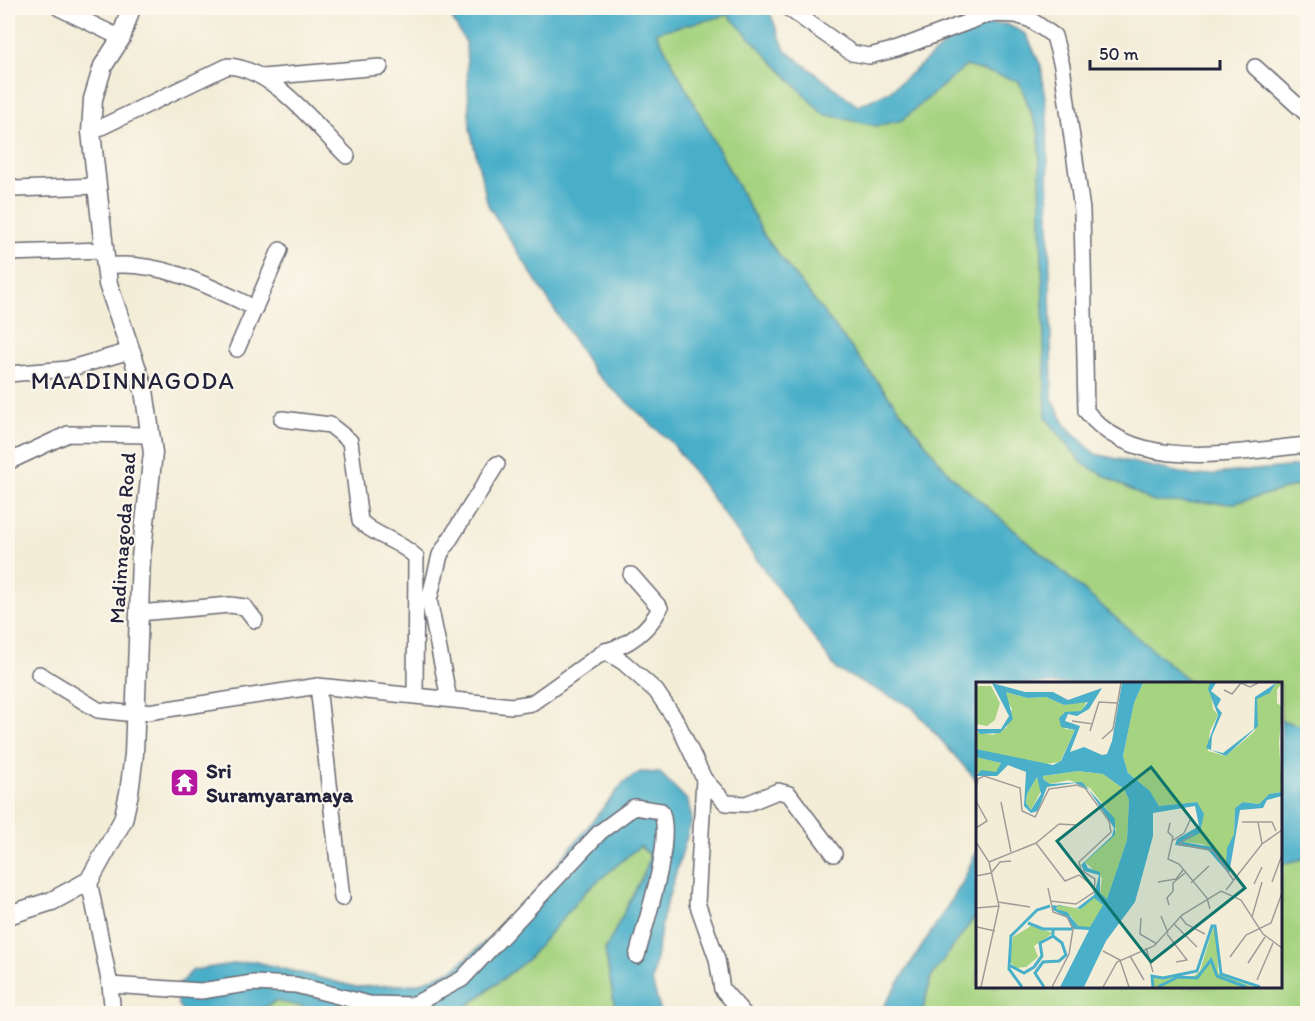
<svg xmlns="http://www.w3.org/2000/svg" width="1315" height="1021" font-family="Itim,sans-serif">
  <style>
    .green { fill: #a6d380; stroke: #647a5e; stroke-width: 1.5 }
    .water { fill: #4aafc9; stroke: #366882; stroke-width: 1.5 }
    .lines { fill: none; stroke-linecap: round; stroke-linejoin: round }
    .minor-casing { stroke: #6b6972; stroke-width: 18 }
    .tertiary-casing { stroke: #6b6972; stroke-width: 21 }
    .minor { stroke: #fff; stroke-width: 15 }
    .tertiary { stroke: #fff; stroke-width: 18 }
    .labels { text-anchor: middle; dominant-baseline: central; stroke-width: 4.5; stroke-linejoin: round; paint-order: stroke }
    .street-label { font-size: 21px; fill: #22223b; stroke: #fbf7ec }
    .poi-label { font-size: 21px; font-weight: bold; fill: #22223b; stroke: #fbf7ec; text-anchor: start }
    .quarter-label { font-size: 24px; letter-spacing: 1.5px; fill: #22223b; stroke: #fbf7ec }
    .inset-river { fill: none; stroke: #4aafc9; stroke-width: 3 }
    .inset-road { fill: none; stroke: #9f9c99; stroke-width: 1.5 }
    .view { fill: #0f766e; fill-opacity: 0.15; stroke: #0f766e; stroke-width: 3 }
    .inset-edge { fill: none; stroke: #22223b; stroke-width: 3 }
  </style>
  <rect width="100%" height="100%" fill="#fbf7ec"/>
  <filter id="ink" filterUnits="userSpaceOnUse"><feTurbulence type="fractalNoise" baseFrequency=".0167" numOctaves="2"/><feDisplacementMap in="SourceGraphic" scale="12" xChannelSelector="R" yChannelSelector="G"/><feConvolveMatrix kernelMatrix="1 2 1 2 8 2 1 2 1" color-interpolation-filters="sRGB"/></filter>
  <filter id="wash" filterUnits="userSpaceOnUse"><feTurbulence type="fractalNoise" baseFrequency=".008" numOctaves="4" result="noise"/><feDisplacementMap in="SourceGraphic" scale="24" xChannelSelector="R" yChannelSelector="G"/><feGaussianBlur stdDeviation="1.35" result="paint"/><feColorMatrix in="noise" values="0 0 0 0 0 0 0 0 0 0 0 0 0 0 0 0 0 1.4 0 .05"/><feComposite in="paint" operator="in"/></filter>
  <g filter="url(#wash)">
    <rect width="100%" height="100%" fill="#f3edd8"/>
    <!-- green -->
    <g class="green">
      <path d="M728 14 823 113 902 120 966 66 1019 81 1039 133 1046 418 1083 464 1235 503 1307 483V728L1281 720 1280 684 1191 683 950 475 765 237 656 32Z"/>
      <path d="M639 846 650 855 646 869 605 950 615 1008 619 1013 458 1014 527 960 585 892Z"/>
      <path d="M1307 858V1013L922 1014 931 977 977 914 978 986H1280L1281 864Z"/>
      <path d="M276 1001 332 1013 253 1014Z"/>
    </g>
    <!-- water -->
    <g class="water">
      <path d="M446 8H768L785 50 858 106 890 91 968 25 1006 24 1026 34 1041 66 1047 114 1052 398 1066 426 1095 454 1194 476 1307 465V483L1235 503 1153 502 1083 464 1046 418 1039 133 1019 81 966 66 902 120 876 126 823 114 728 15 656 32 765 237 950 475 1191 683 978 684 977 781 912 707 837 670 673 444 594 372 488 205 470 129 466 43Z"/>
      <path d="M1281 720 1308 728 1307 858 1281 864Z"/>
      <path d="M640 772 660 773 688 801 692 820 664 912 652 981 661 1013H619L615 1008 605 950 646 869 650 855 640 846 585 892 527 960 458 1013H332L276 1001 253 1013H184L178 1005V985L193 970 253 961 356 987 417 984 454 969 517 914 624 782Z"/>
      <path d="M977 849V914L931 977 922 1013H882L885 1004 963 882Z"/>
    </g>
  </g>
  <g filter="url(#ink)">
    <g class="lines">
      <defs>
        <g id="minor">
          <path d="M59 8 121 38"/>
          <path d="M788 8 852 53 869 56 897 49 989 14 1016 15 1031 20 1054 36 1062 66 1082 210 1086 411C1135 475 1238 451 1308 445"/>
          <path d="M1255 67 1308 115"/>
          <path d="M262 77 380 67"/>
          <path d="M91 132 228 66C274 69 315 125 347 156"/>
          <path d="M8 184 15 189 98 186"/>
          <path d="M8 253 104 250"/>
          <path d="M105 266C159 259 209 286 255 308"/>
          <path d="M237 349 280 250"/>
          <path d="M8 374 68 369 130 351"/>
          <path d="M282 419 330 425 350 441 360 521C376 537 397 539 416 557L415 695"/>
          <path d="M8 462 68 434 151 435"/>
          <path d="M139 613 230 605 245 607 255 620"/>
          <path d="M605 651C628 646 649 630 660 608L631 575"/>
          <path d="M39 674 98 710 135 714 318 686 512 706 532 703 605 651 623 662 656 691 677 722 704 779 726 803 746 804 778 791 789 794 834 854"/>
          <path d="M318 686 342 898"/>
          <path d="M449 699 429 600 440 555 497 464"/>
          <path d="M704 779 697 903 717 959 722 989 744 1014"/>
          <path d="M89 881 110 985 113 1014"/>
          <path d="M110 985 201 991 253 983 296 985 369 1004 413 1005 462 979 600 832 634 807 661 811C674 841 645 923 637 956"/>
        </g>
        <path id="tertiary" d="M8 915 52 901 89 881 123 820 129 793 134 754 141 557 153 453 144 390 108 284 91 132 93 99 103 66 121 38 131 8"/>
      </defs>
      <!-- minor casing -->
      <use href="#minor" class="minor-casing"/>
      <!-- tertiary casing -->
      <use href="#tertiary" class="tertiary-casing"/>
      <!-- minor -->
      <use href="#minor" class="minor"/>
      <!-- tertiary -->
      <use href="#tertiary" class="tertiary"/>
    </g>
  </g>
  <!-- icons -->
  <defs>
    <symbol id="temple-square" viewBox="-11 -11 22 22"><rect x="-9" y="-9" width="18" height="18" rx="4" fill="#b5179e" stroke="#fbf7ec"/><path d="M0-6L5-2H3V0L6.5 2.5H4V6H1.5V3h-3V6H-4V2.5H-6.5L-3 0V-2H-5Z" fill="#fff"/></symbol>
  </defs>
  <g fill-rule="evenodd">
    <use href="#temple-square" x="168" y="766" width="33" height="33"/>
  </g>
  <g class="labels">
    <!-- street labels -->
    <g class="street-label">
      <text transform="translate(122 538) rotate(-86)">Madinnagoda Road</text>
    </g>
    <!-- poi labels -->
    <g class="poi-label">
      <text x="206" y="770">Sri<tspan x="206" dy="24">Suramyaramaya</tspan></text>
    </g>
    <!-- quarter labels -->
    <g class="quarter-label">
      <text x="133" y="380">MAADINNAGODA</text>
    </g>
  </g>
  <!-- overview -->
  <g transform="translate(976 682)">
    <rect width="306" height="306" fill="#f3edd8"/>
    <path d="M167 1H234L237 27 242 33 234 49 232 69 250 74 279 49 281 16 294 11 300 1H306L301 8V21L306 25 303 61 306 110 293 112 283 122 267 120 259 126 258 152 250 184 242 170 226 162 207 160 224 150 226 142 221 120 183 124 174 109 152 91 147 74 158 21ZM0 4H15L24 21 19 38 11 44 0 42ZM30 10 51 16 70 15 88 23 111 18 106 29 87 31 89 47 99 48 84 80 63 83 0 67V50L17 53 31 45 36 27 28 13ZM0 75 5 76 25 81 21 90 0 91ZM102 89 127 92 148 107 153 118 151 158 131 217 124 212 126 196 109 180 138 153 140 147 133 130 114 106 93 98 74 102 67 97V94ZM61 95 66 107 55 128 50 121 51 112ZM118 215 127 223 115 245H102L95 234 80 227 82 223 105 227ZM55 244 77 251 58 264 62 275 50 285 40 286 34 280 37 255ZM237 246 241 248 242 291 277 305H178L177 296 218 294 224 289Z" fill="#a6d380"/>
    <path d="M16 1 49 10H77L92 18 126 6 113 27 101 34 92 32 89 39 104 44 94 70 108 65 126 73 131 72 136 59 146 1H167L158 21 147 74 152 91 174 109 183 124 221 120 228 132 224 151 207 160 236 165 250 183 251 166 258 152 259 126 267 120 283 122 293 112 306 110V114L291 118 287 126 264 128 253 192 232 168 199 163 201 157 223 144 219 124 177 131V154L159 220 130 259 108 305H84L113 248 96 247 92 236 77 228 76 223 101 226 118 213 123 193 108 189 105 183 136 154 138 146 113 108 99 101 71 105 62 129 55 131 48 124 50 90 32 83 21 94H0L5 88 20 90 25 81 0 75V67L77 83 85 79 99 48 85 45 83 36 89 30 105 29 112 20 88 23 70 15 51 16 30 10 37 37 24 51 4 52 0 47H25L33 34ZM102 89 127 92 148 107 153 118 151 158 131 217 124 211V190L112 186 109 180 139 153V137L106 100 74 102 67 97V94ZM61 95 65 112 55 128 50 121 51 112ZM118 216 127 223 114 245 102 244 91 230 80 227 82 223 105 227ZM234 1H240L235 9 245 17 241 25 246 31 236 54 235 68 247 71 278 47 279 15 300 1 294 11 281 17 282 44 250 74 230 66 242 33 232 7Z" fill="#4aafc9" fill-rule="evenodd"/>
    <path class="inset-river" d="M52 241 67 247H96M33 283 48 291 58 285 66 274 64 261 77 254V248M46 305 33 287 35 254 61 228 74 224M68 305 59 291 67 280 83 279 90 273 86 261 77 254M177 305 176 294 187 296 221 289 236 244H239L245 292 284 305M182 305 202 295 221 296 235 278 241 294 270 305"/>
    <path class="inset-road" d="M248 8 256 12 265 1 274 5 282 1M96 39 117 42M114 49 123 20 141 21M126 57 137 47 145 1M0 106 2 97 8 94 44 106 46 129 59 135 73 107 101 103 109 106 133 139 135 150 103 180 105 188 119 197 118 210 100 222 74 219M0 119 11 139 0 146M25 120 35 170M266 140H296L300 149M282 140 286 162M194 141 192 150 197 155 192 177 203 182 231 216 234 227M217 152 203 162 238 169 258 199M196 159 208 151 215 136M0 160 13 180 23 224 5 305M60 161 89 199 103 193 112 200M13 180 60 161 83 142 101 143M0 194 15 191 24 180 35 179M182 200 200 197 207 188M296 200 306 173M215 201 233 184M278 202 286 185M72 206 77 230 91 235 97 247 93 272 76 305M250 208 286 162 306 148M22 220 54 225M193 223 191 216 197 209V201L209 191M0 226 23 224M185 234 192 251M204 234 210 242 229 252M276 235 286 200M165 236 164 252 181 262M198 242 221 265M1 245 19 249M191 252 211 278 200 280M170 266 177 290M127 269 144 278 153 305M154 274 168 298M254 275 270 253 295 241 306 211M272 281 289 255M281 298 297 261M127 305 141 280 178 264 206 233 245 209 265 218 287 252 306 266"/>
    <path class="view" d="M175 85 269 206 175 280 81 159Z"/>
    <rect width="306" height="306" class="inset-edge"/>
  </g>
  <!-- margin -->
  <rect width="1315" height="1021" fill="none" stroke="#fbf7ec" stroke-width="30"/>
  <!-- scale -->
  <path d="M1090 60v9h130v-9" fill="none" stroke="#22223b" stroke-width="3"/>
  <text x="1099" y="60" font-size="18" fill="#22223b" stroke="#fbf7ec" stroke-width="4.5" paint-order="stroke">50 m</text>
</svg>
